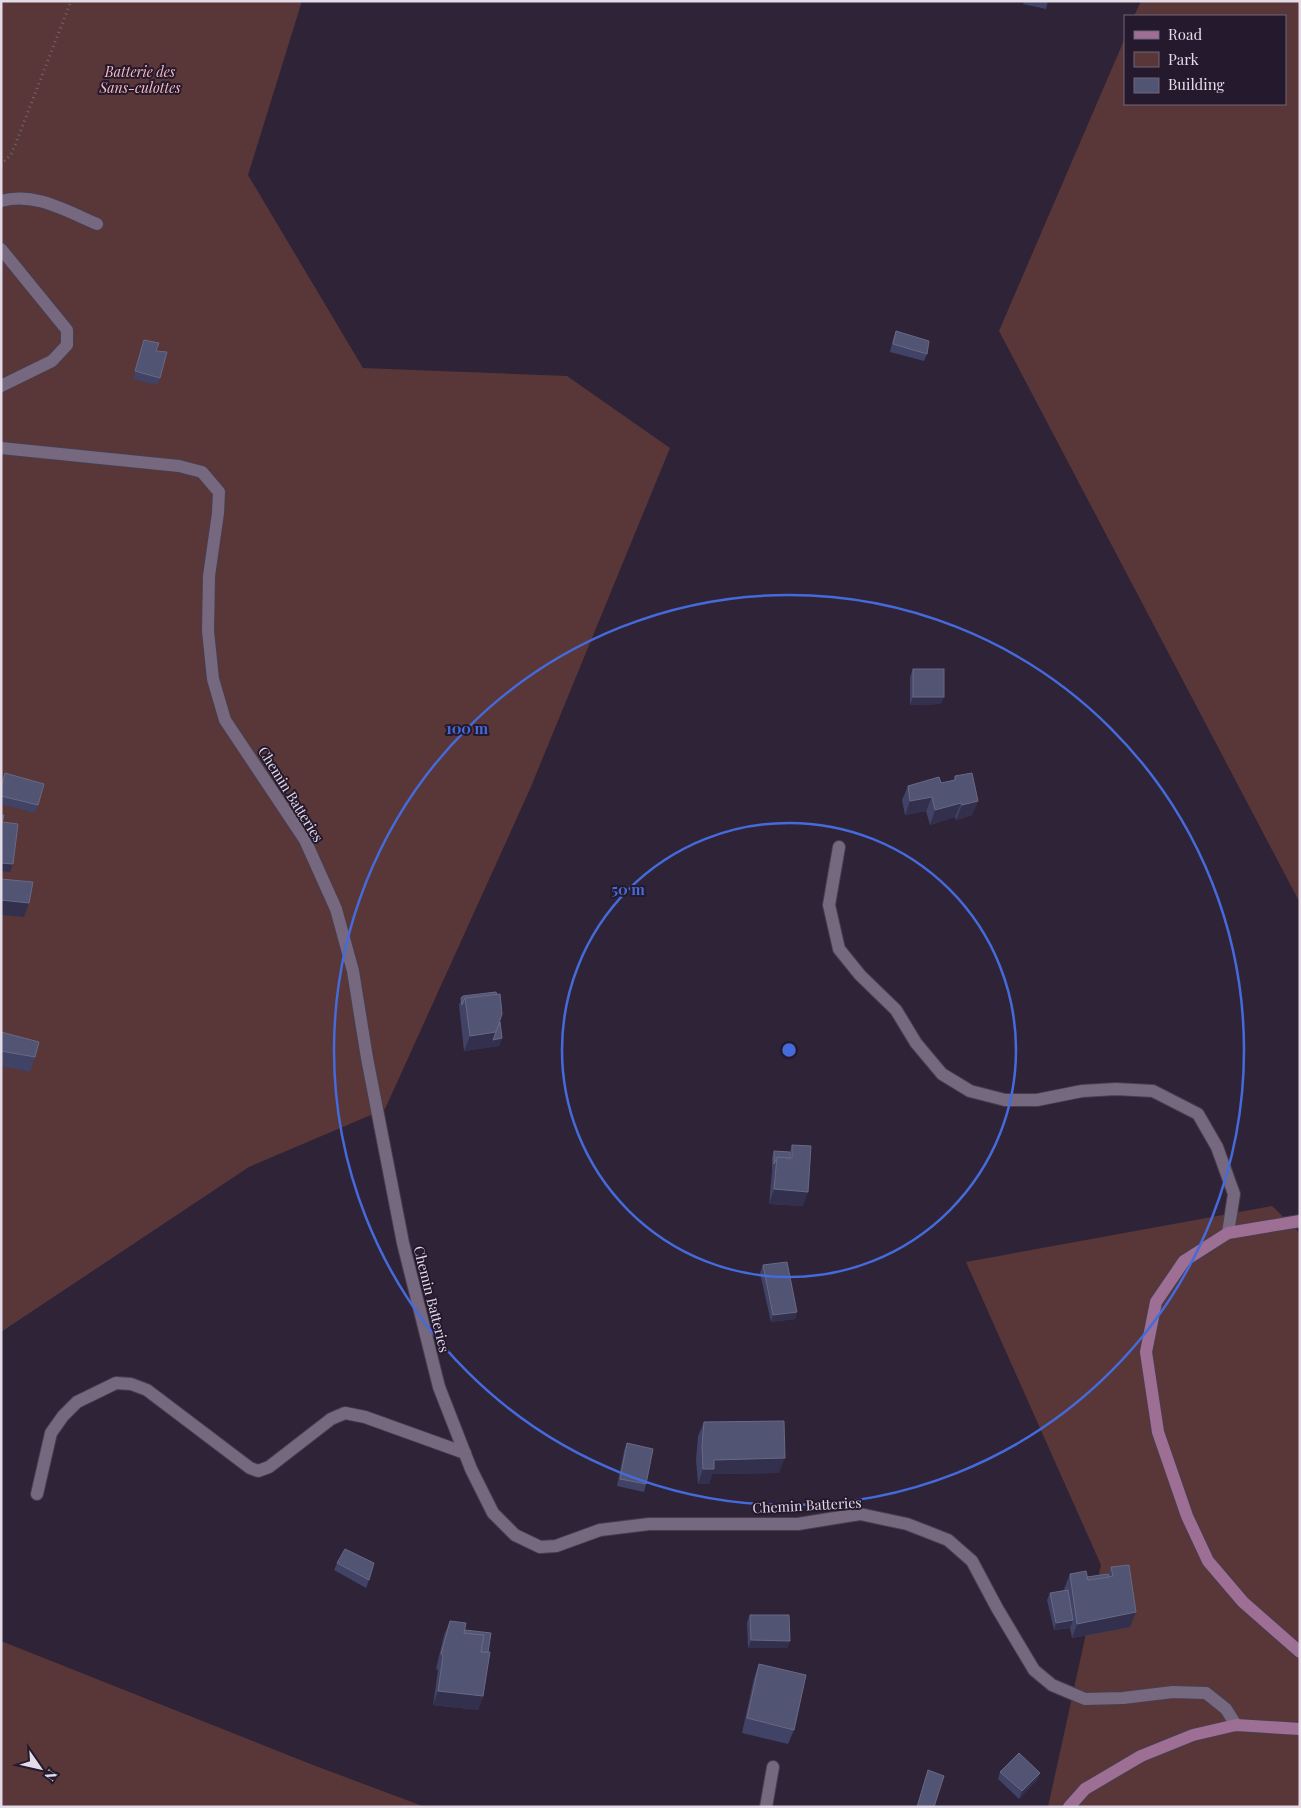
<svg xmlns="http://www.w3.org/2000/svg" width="1301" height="1808" font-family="'Playfair Display',serif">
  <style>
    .green { fill: #593637 }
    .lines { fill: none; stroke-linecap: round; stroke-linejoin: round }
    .minor-casing { stroke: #483e4e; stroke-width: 14 }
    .secondary-casing { stroke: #483e4e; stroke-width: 14 }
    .path { stroke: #6f6576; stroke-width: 3; stroke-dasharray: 1 4; stroke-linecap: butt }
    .minor { stroke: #76687f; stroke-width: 12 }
    .secondary { stroke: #9d6f94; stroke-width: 12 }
    .wall { fill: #404365 }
    .shaded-wall { fill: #32304d }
    .building { fill: #525473; stroke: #686985 }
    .ring { fill: none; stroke: #456adb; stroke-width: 2.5 }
    .labels { text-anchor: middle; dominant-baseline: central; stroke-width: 4; stroke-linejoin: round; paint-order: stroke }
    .park-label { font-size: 14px; font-style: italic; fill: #fcbcbc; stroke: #25192d }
    .street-label { font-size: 14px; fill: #e3dbe8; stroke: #25192d }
    .centre { fill: #456adb; stroke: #25192d; stroke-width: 2.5 }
    .ring-label { font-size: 15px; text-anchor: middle; font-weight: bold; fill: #456adb; stroke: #25192d; stroke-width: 4; stroke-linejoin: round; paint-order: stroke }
  </style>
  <rect width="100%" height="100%" fill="#2f2337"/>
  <!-- green -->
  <g class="green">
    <path d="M1 1H302L248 175 363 368 567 376 670 448 530 789 385 1109 249 1167 1 1332Z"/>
    <path d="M1141 1H1300V903L999 331 1125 38V104H1285V16H1134Z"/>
    <path d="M1272 1206 1300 1233V1807H1048L1101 1565 966 1262Z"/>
    <path d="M1 1641 313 1765 425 1807H1Z"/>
  </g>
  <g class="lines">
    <defs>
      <g id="minor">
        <path d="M1 201C34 191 68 212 97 224"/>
        <path d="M1 249 67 330V345L52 361 1 386"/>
        <path d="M1 448 179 466 202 472 219 492 218 513 209 576 208 631 213 679 225 720 305 840 336 909 353 971 367 1058 403 1243 439 1387 471 1469 493 1513 515 1535 540 1547 556 1546 600 1530 649 1524H798L860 1514 907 1524 948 1540 972 1561 997 1608 1034 1670 1052 1685 1085 1699 1123 1698 1173 1692 1206 1693 1226 1709 1236 1725"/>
        <path d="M839 847 829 905 839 949 860 975 896 1010 916 1043 942 1074 970 1091 1005 1100H1037L1082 1091 1116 1089 1153 1091 1198 1114 1217 1147 1234 1194 1228 1233"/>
        <path d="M37 1494 51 1433 63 1416 77 1402 116 1383 131 1384 147 1390 250 1468 258 1471 269 1467 331 1419 345 1413 365 1417 465 1453"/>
        <path d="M766 1807 773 1767"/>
      </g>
      <g id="secondary">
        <path d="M1300 1221 1228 1233 1184 1261 1156 1302 1146 1352 1158 1432 1187 1516 1208 1561 1243 1602 1300 1652"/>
        <path d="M1069 1807 1085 1789 1141 1756 1193 1735 1236 1725 1300 1729"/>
      </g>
    </defs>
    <!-- minor casing -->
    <use href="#minor" class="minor-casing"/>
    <!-- secondary casing -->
    <use href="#secondary" class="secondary-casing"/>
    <!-- path -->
    <path class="path" d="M1 165 12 153 71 1"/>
    <!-- minor -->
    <use href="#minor" class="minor"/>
    <!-- secondary -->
    <use href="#secondary" class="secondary"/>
  </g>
  <!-- wall -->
  <g class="wall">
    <path d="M1024 1H1048L1046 9 1023 4Z"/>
    <path d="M896 331 927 354 924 361 890 352 893 339Z"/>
    <path d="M144 340 156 351 160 378 157 385 133 379Z"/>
    <path d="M913 669 941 704 910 705V677Z"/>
    <path d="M5 773 38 805 35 813 1 804V784Z"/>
    <path d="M955 776 978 801 972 815 956 820 955 817 930 825 926 811 905 815 902 800 908 786 941 783 954 780Z"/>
    <path d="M463 996 500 1022 502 1038 499 1046 464 1051 459 1005Z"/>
    <path d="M1 1032 35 1057 30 1072 1 1066Z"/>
    <path d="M792 1145 803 1206 769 1204 772 1171V1158L774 1151 790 1152Z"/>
    <path d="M763 1265 797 1312 795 1319 771 1322 760 1273Z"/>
    <path d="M704 1422 779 1473 712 1474 709 1484H698L696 1460 698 1436Z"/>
    <path d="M627 1443 646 1484 644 1492 617 1486 624 1451Z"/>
    <path d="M337 1563 369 1580 366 1588 334 1570Z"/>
    <path d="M1111 1567 1130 1627 1072 1638 1070 1628 1054 1630 1047 1600 1050 1593 1065 1590 1064 1589 1070 1574 1087 1577 1108 1574Z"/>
    <path d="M750 1615 790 1641 787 1648H748L747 1622Z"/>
    <path d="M450 1621 465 1630 483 1696 478 1710 433 1705 438 1670 436 1669 444 1635Z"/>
    <path d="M759 1664 794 1730 788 1744 742 1733 754 1678Z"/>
    <path d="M1000 1772 1040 1773 1037 1780 1019 1799 998 1779Z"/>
  </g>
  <!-- shaded-wall -->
  <g class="shaded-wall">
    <path d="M913 697H944L941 704 910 705Z"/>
    <path d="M932 797 926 811 905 815 910 801Z"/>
    <path d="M978 801 972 815 956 820 962 805Z"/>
    <path d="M961 803 955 817 930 825 935 810Z"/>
    <path d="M1 863 13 864 10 872 1 871Z"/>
    <path d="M1 900 29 903 24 917 1 915Z"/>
    <path d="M496 1032 502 1038 499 1046 464 1051 470 1036Z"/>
    <path d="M774 1189 808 1192 803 1206 769 1204Z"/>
    <path d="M797 1312 795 1319 771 1322 773 1315Z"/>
    <path d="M785 1458 779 1473 712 1474 709 1484H698L703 1469 714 1460Z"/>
    <path d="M1136 1612 1130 1627 1072 1638 1077 1624Z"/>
    <path d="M1073 1620 1070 1628 1054 1630 1056 1623Z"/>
    <path d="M751 1640 790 1641 787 1648H748Z"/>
    <path d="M438 1691 483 1696 478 1710 433 1705Z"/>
    <path d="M1040 1773 1037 1780 1019 1799 1022 1791Z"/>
  </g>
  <!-- building -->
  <g class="building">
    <path d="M896 331 929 341 927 354 893 344Z"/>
    <path d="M144 340 159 343 156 351 167 352 160 378 135 371Z"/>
    <rect x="913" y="669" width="31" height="28"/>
    <path d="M5 773 44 784 38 805 1 796V788Z"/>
    <path d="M972 773 978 801 962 805 961 803 935 810 932 797 910 801 908 786 939 777 941 783 955 780V776Z"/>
    <path d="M1 815H4L1 827Z"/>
    <path d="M2 822 18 824 13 864 1 863V827Z"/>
    <path d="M1 879 33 882 29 903 1 900Z"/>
    <path d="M496 992 497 995 465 998 462 1005 461 998 463 996Z"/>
    <path d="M500 994 502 1014 496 1032 470 1036 465 998Z"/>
    <path d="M500 1022 502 1038 493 1040 496 1032Z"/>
    <path d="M1 1032 39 1042 35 1057 1 1051Z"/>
    <path d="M792 1145 811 1146 808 1192 774 1189 777 1157 792 1158Z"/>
    <path d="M774 1151 790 1152V1158L777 1157 774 1164Z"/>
    <path d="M787 1262 797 1312 773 1315 763 1265Z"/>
    <path d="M784 1421 785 1458 714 1460V1469H703L702 1446 704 1422Z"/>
    <path d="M627 1443 653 1449 646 1484 620 1479Z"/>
    <path d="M345 1549 374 1563 369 1580 337 1563Z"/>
    <path d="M1129 1565 1136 1612 1077 1624 1070 1574 1086 1571 1088 1580 1113 1576 1111 1567Z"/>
    <path d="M1108 1574 1109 1577 1088 1580 1087 1577Z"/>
    <path d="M1068 1590 1073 1620 1056 1623 1050 1593Z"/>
    <path d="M750 1615H789L790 1641 751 1640Z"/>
    <path d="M450 1621 466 1623 464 1633 484 1635 481 1652H490L483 1696 438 1691 443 1656 441 1654Z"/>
    <path d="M465 1630 491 1633 488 1652H481L484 1635 464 1633Z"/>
    <path d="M759 1664 806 1675 794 1730 747 1718Z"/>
    <path d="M1019 1753 1040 1773 1022 1791 1000 1772Z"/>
    <path d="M928 1770 944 1776 934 1807H917Z"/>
  </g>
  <!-- distance rings -->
  <g class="ring">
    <circle cx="789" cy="1050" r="227"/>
    <circle cx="789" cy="1050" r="455"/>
  </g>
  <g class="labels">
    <!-- park labels -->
    <g class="park-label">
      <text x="140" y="71">Batterie des<tspan x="140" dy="16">Sans-culottes</tspan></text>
    </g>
    <!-- street labels -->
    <g class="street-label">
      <text transform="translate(291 794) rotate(58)">Chemin Batteries</text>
      <text transform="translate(432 1299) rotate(76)">Chemin Batteries</text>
      <text transform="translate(807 1505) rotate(-3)">Chemin Batteries</text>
    </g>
  </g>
  <circle cx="789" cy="1050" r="8" class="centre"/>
  <g class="ring-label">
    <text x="467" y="734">100 m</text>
    <text x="628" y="895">50 m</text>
  </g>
  <!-- border -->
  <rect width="1301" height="1808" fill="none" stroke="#e3dbe8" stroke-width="5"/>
  <!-- legend -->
  <rect x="1124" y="15" width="162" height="90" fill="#25192d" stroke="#716778"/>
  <rect x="1134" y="31" width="25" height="8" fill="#9d6f94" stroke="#716778"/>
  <text x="1168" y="40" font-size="15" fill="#e3dbe8">Road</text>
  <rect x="1134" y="52" width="25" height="15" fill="#593637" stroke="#716778"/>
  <text x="1168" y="65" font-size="15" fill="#e3dbe8">Park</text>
  <rect x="1134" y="78" width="25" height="15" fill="#525473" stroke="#716778"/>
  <text x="1168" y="90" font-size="15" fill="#e3dbe8">Building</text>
  <!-- north arrow -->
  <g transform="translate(40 1768) rotate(124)" stroke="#25192d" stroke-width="4" paint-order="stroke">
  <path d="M0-4L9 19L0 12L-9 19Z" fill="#e3dbe8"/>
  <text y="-8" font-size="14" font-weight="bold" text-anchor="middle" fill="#e3dbe8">N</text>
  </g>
</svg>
